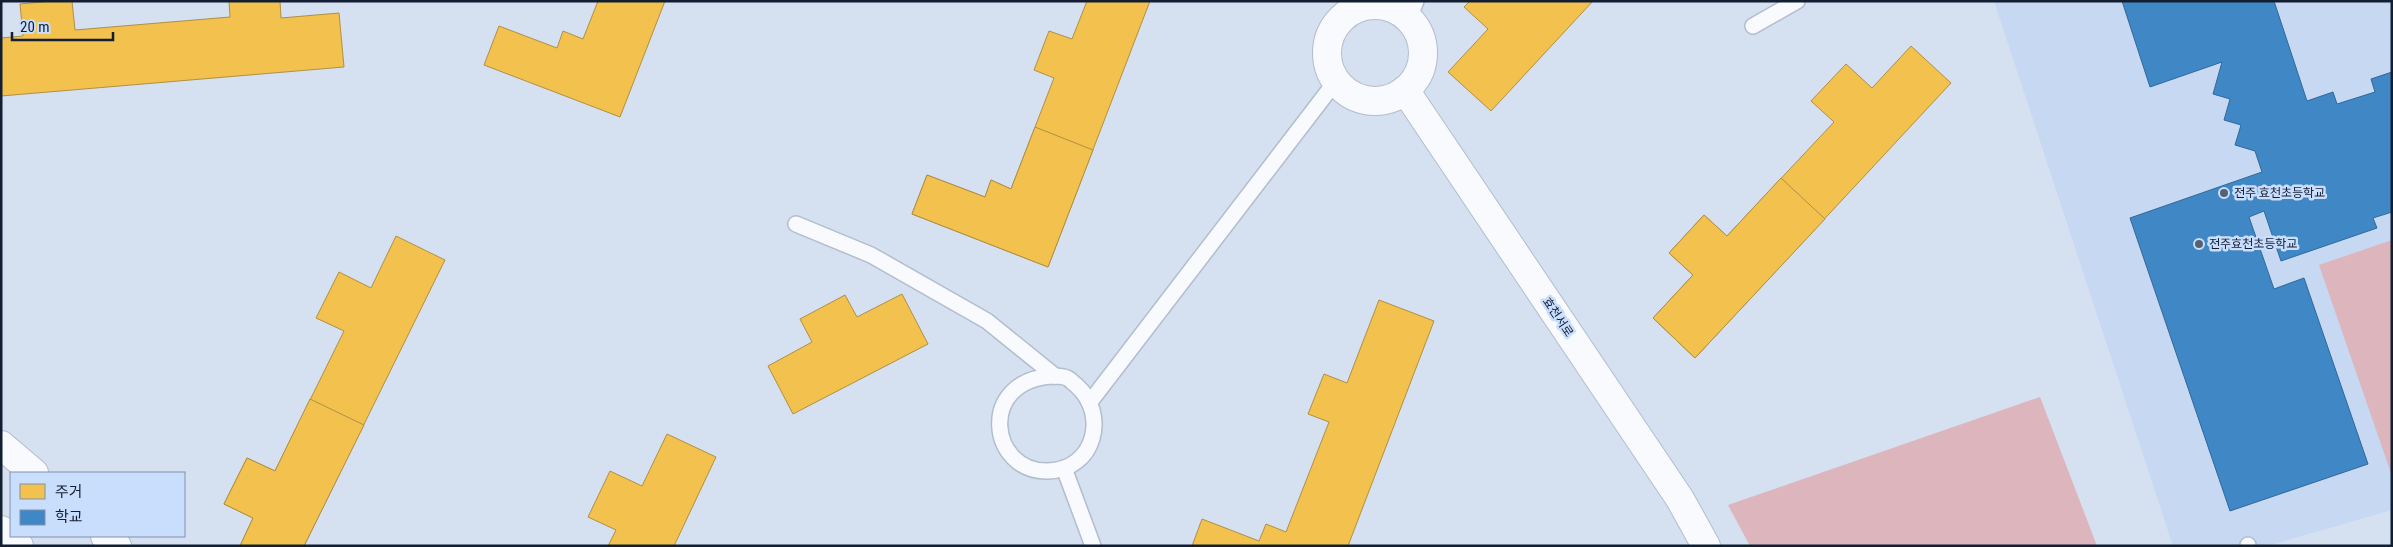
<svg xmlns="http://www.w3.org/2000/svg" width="2393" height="547" font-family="'Roboto Condensed','Noto Sans KR',sans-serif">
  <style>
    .built { fill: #c7d8f3 }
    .green { fill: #dcb5bd }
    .homes { fill: #f2c14e; stroke: #af9045 }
    .schools { fill: #3f88c5; stroke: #326899 }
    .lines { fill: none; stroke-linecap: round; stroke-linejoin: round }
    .lane-casing { stroke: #b2bdce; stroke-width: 18 }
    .street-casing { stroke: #b2bdce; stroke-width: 30 }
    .secondary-casing { stroke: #b2bdce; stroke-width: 30 }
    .lane { stroke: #f9fafd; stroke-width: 15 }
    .street { stroke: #f9fafd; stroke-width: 28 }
    .secondary { stroke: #f9fafd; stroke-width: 28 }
    .poi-dot { fill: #566274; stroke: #c9ddfd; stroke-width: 2 }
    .labels { text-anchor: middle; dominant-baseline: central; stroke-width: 5; stroke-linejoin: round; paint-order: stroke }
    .poi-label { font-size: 12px; fill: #121e31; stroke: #c9ddfd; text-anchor: start }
    .street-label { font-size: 12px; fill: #121e31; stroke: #c9ddfd }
  </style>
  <rect width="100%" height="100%" fill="#d5e0f1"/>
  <!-- built -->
  <path class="built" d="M1994 1H2392V510L2267 546H2173Z"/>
  <!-- green -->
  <g class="green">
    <path d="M2392 240V476L2319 265Z"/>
    <path d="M2040 397 2097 546H1750L1728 505Z"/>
  </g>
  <!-- homes -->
  <g class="homes">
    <path d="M52 1H72L75 30 230 17 229 1H280L281 18 339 13 344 67 1 96V38L23 36 20 4Z"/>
    <path d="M598 1H665L620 117 484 65 499 26 557 48 563 31 583 39Z"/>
    <path d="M1087 1H1150L1048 267 912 214 927 175 985 197 991 180 1011 189 1054 78 1034 70 1049 31 1072 39Z"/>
    <path d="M1470 1H1593L1491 111 1448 72 1488 29 1464 7Z"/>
    <path d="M1911 46 1951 83 1695 358 1653 318 1693 275 1669 253 1704 215 1727 236 1834 122 1811 101 1846 64 1872 88Z"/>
    <path d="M1035 127 1093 150 1048 267 912 214 927 175 985 197 991 180 1011 189Z"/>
    <path d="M1781 178 1825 219 1695 358 1653 318 1693 275 1669 253 1704 215 1727 236Z"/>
    <path d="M396 236 445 260 304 546H240L253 518 224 504 247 458 275 471 344 331 316 318 339 272 371 288Z"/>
    <path d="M902 294 928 344 793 414 768 366 812 342 800 319 845 295 857 317Z"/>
    <path d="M1379 300 1434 321 1348 546H1192L1202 519 1259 541 1266 524 1286 532 1329 422 1308 414 1324 374 1347 383Z"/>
    <path d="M310 399 364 425 304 546H240L253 518 224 504 247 458 275 471Z"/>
    <path d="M667 434 716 457 674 546H608L616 530 588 517 610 471 642 486Z"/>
  </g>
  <!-- schools -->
  <path class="schools" d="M2122 1H2274L2307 101 2333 92 2337 104 2375 92 2371 79 2392 72V212L2373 218 2377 228 2281 261 2264 211 2249 217 2274 289 2304 278 2368 464 2230 511 2130 218 2262 172 2255 151 2235 145 2241 125 2224 120 2230 99 2213 94 2222 62 2150 87Z"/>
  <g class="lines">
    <defs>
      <g id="lane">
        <path d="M1409 19 1416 1"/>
        <path d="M1753 26 1797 1"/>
        <path d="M796 224 871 255 987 321 1055 376"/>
        <path d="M1052 376C1056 376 1063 376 1067 378 1070 379 1073 383 1076 385 1109 414 1095 470 1048 471 990 473 976 381 1052 376Z"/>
        <path d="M1090 402 1336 81"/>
        <path d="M1064 468 1093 546"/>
        <path d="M2248 545V546"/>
      </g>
      <g id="street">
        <circle cx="1375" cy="53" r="48"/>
        <path d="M1405 90 1680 499 1706 546"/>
      </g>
      <g id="secondary">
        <path d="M1 445 34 473"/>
        <path d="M1 530 19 546"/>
        <path d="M105 536 117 546"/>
      </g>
    </defs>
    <!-- lane casing -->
    <use href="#lane" class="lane-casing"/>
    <!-- street casing -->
    <use href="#street" class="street-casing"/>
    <!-- secondary casing -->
    <use href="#secondary" class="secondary-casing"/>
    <!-- lane -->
    <use href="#lane" class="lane"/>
    <!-- street -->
    <use href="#street" class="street"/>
    <!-- secondary -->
    <use href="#secondary" class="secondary"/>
  </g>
  <!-- markers -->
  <g class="poi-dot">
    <circle cx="2224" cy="193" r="5"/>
    <circle cx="2199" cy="244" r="5"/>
  </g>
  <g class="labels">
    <!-- poi labels -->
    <g class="poi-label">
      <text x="2234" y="193">전주 효천초등학교</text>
      <text x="2209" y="244">전주효천초등학교</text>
    </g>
    <!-- street labels -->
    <g class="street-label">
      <text transform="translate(1558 317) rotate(56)">효천서로</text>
    </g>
  </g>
  <!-- border -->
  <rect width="2393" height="547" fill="none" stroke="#121e31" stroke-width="5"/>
  <!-- legend -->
  <rect x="10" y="472" width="175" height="65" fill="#c9ddfd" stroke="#8091ab"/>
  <rect x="20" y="484" width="25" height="15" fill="#f2c14e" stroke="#8091ab"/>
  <text x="55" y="497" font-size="15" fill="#121e31">주거</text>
  <rect x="20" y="510" width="25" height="15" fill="#3f88c5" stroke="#8091ab"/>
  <text x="55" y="522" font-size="15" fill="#121e31">학교</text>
  <!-- scale -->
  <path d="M12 32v8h101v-8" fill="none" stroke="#121e31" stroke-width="2.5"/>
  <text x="20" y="32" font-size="15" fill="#121e31" stroke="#c9ddfd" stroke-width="4" paint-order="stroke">20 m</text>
</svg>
